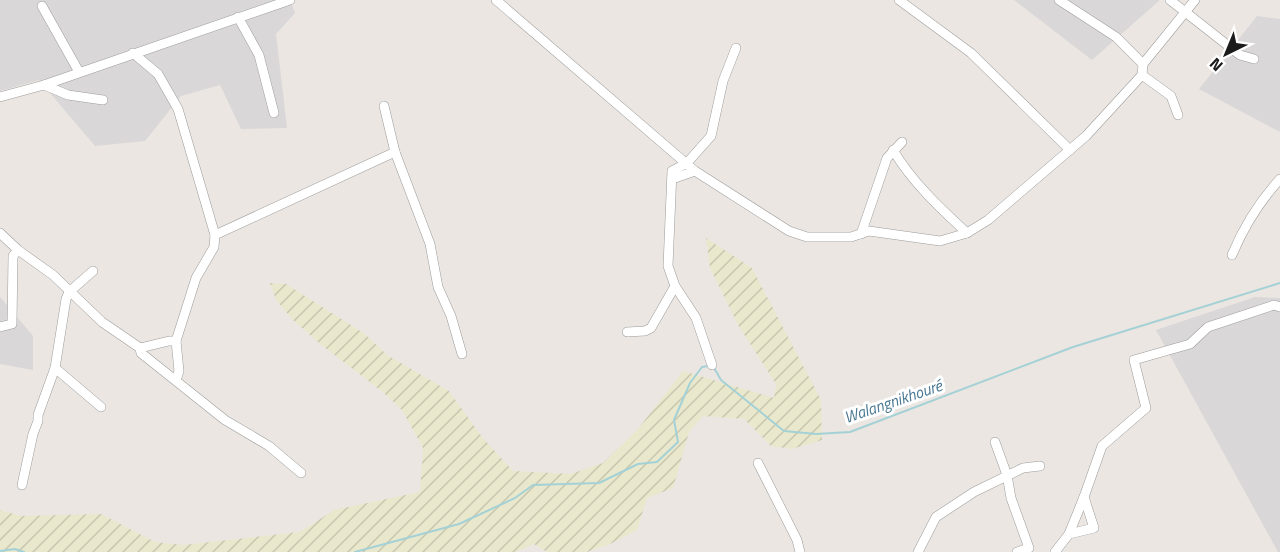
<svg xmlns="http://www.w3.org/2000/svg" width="1280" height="552" font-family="'Titillium Web',sans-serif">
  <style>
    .residential { fill: #d9d7d8 }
    .farmland { fill: url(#farmland-furrows) }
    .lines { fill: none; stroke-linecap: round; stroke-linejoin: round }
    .stream { stroke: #a4d1d6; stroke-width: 2 }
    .minor-casing { stroke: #9c9c9c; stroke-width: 10 }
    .minor { stroke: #fff; stroke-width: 9 }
    .labels { text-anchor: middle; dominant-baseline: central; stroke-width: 6; stroke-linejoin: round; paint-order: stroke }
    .water-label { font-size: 16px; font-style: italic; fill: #4a7893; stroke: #fff }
  </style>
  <defs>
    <pattern id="farmland-furrows" width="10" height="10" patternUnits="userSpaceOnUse" patternTransform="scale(1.5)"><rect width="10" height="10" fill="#e9e8cd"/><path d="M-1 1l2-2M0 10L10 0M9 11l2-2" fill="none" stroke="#c7c6af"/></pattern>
  </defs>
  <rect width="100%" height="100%" fill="#ebe6e1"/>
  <!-- residential -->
  <g class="residential">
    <path d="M0 0H290L295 13 276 34 287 128 241 129 220 85 181 96 145 141 95 146 39 80 0 91Z"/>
    <path d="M1014 0H1160L1092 60Z"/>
    <path d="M1257 16 1280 19V132L1199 89Z"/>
    <path d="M0 297 33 336V370L0 364Z"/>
    <path d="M1255 297 1280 298V552H1278L1156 330Z"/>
  </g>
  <!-- farmland -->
  <path class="farmland" d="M706 238 752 268 821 400 822 440 792 449 771 446 744 419 703 416 689 432 673 488 647 498 637 530 610 544 587 552H547L534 544 516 552H0V510L21 516 101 514 155 542 183 545 300 532 334 510 420 492 423 448 402 410 384 393 319 343 292 319 276 300 270 283 286 284 365 334 387 355 449 391 482 437 513 471 571 474 603 463 638 429 683 371 774 398 776 384 738 325 710 268Z"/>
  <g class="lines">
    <!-- stream -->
    <g class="stream">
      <path d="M713 366 721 380 784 431 816 434 850 432 1073 347 1280 283"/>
      <path d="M0 551 15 549 24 552"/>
      <path d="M355 552 459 524 515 498 533 485 599 483 638 464 657 462 678 442 674 420 690 383 702 367 708 366"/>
    </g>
    <defs>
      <g id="minor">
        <path d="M496 0 695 171 789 231 807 237H851L869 231 940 241 967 233 988 220 1086 136 1142 75 1143 64 1195 0"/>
        <path d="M899 0 971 53 1070 150"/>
        <path d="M1059 0 1116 37 1143 64"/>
        <path d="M1170 0 1240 55 1254 59"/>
        <path d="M42 6 79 72"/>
        <path d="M238 17 259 55 274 113"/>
        <path d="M133 53 158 74 178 109 215 235"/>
        <path d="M1142 75 1171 96 1178 115"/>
        <path d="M44 85 68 95 103 100"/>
        <path d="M0 97 44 85 290 0"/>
        <path d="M384 106 395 152 430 244 438 287 451 316 462 354"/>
        <path d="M893 150C912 182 940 208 967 233"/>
        <path d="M672 179 695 171"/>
        <path d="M0 233 18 250 53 275 102 322 140 348 141 353 225 420 269 446 301 473"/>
        <path d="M861 234 887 158 902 142"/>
        <path d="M1232 255C1244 226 1259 202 1280 179"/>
        <path d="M0 327 12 324 13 256 18 250"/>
        <path d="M627 332 645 331 651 328 675 286"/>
        <path d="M140 348 169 341H176"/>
        <path d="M712 365 696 318 675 286 668 266 672 171 687 163 711 136 723 81 736 48"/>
        <path d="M55 368 101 407"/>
        <path d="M176 380 179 371 176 341 196 278 214 247 215 235 395 152"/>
        <path d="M995 442 1007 475 1011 498 1029 548 1017 552"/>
        <path d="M758 463 797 540 800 552"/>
        <path d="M22 485 33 434 38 421V415L55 368 66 299 69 292 93 271"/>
        <path d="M1069 534 1084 497"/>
        <path d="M918 552 936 517 974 492 1023 468 1040 466"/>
        <path d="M1055 552 1069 534 1094 528 1084 497 1102 446 1146 408 1134 360 1190 344 1208 327 1274 305 1280 307"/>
      </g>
    </defs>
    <!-- minor casing -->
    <use href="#minor" class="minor-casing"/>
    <!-- minor -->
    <use href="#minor" class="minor"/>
  </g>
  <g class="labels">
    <!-- water labels -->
    <g class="water-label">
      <text transform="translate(893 401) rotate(-19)">Walangnikhouré</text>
    </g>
  </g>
  <!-- north arrow -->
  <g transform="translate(1226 54) rotate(223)" stroke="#ffffff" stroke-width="4.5" paint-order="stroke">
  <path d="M0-4.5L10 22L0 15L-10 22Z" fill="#1b1b1b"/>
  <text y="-9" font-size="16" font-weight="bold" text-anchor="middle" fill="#1b1b1b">N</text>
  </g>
</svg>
